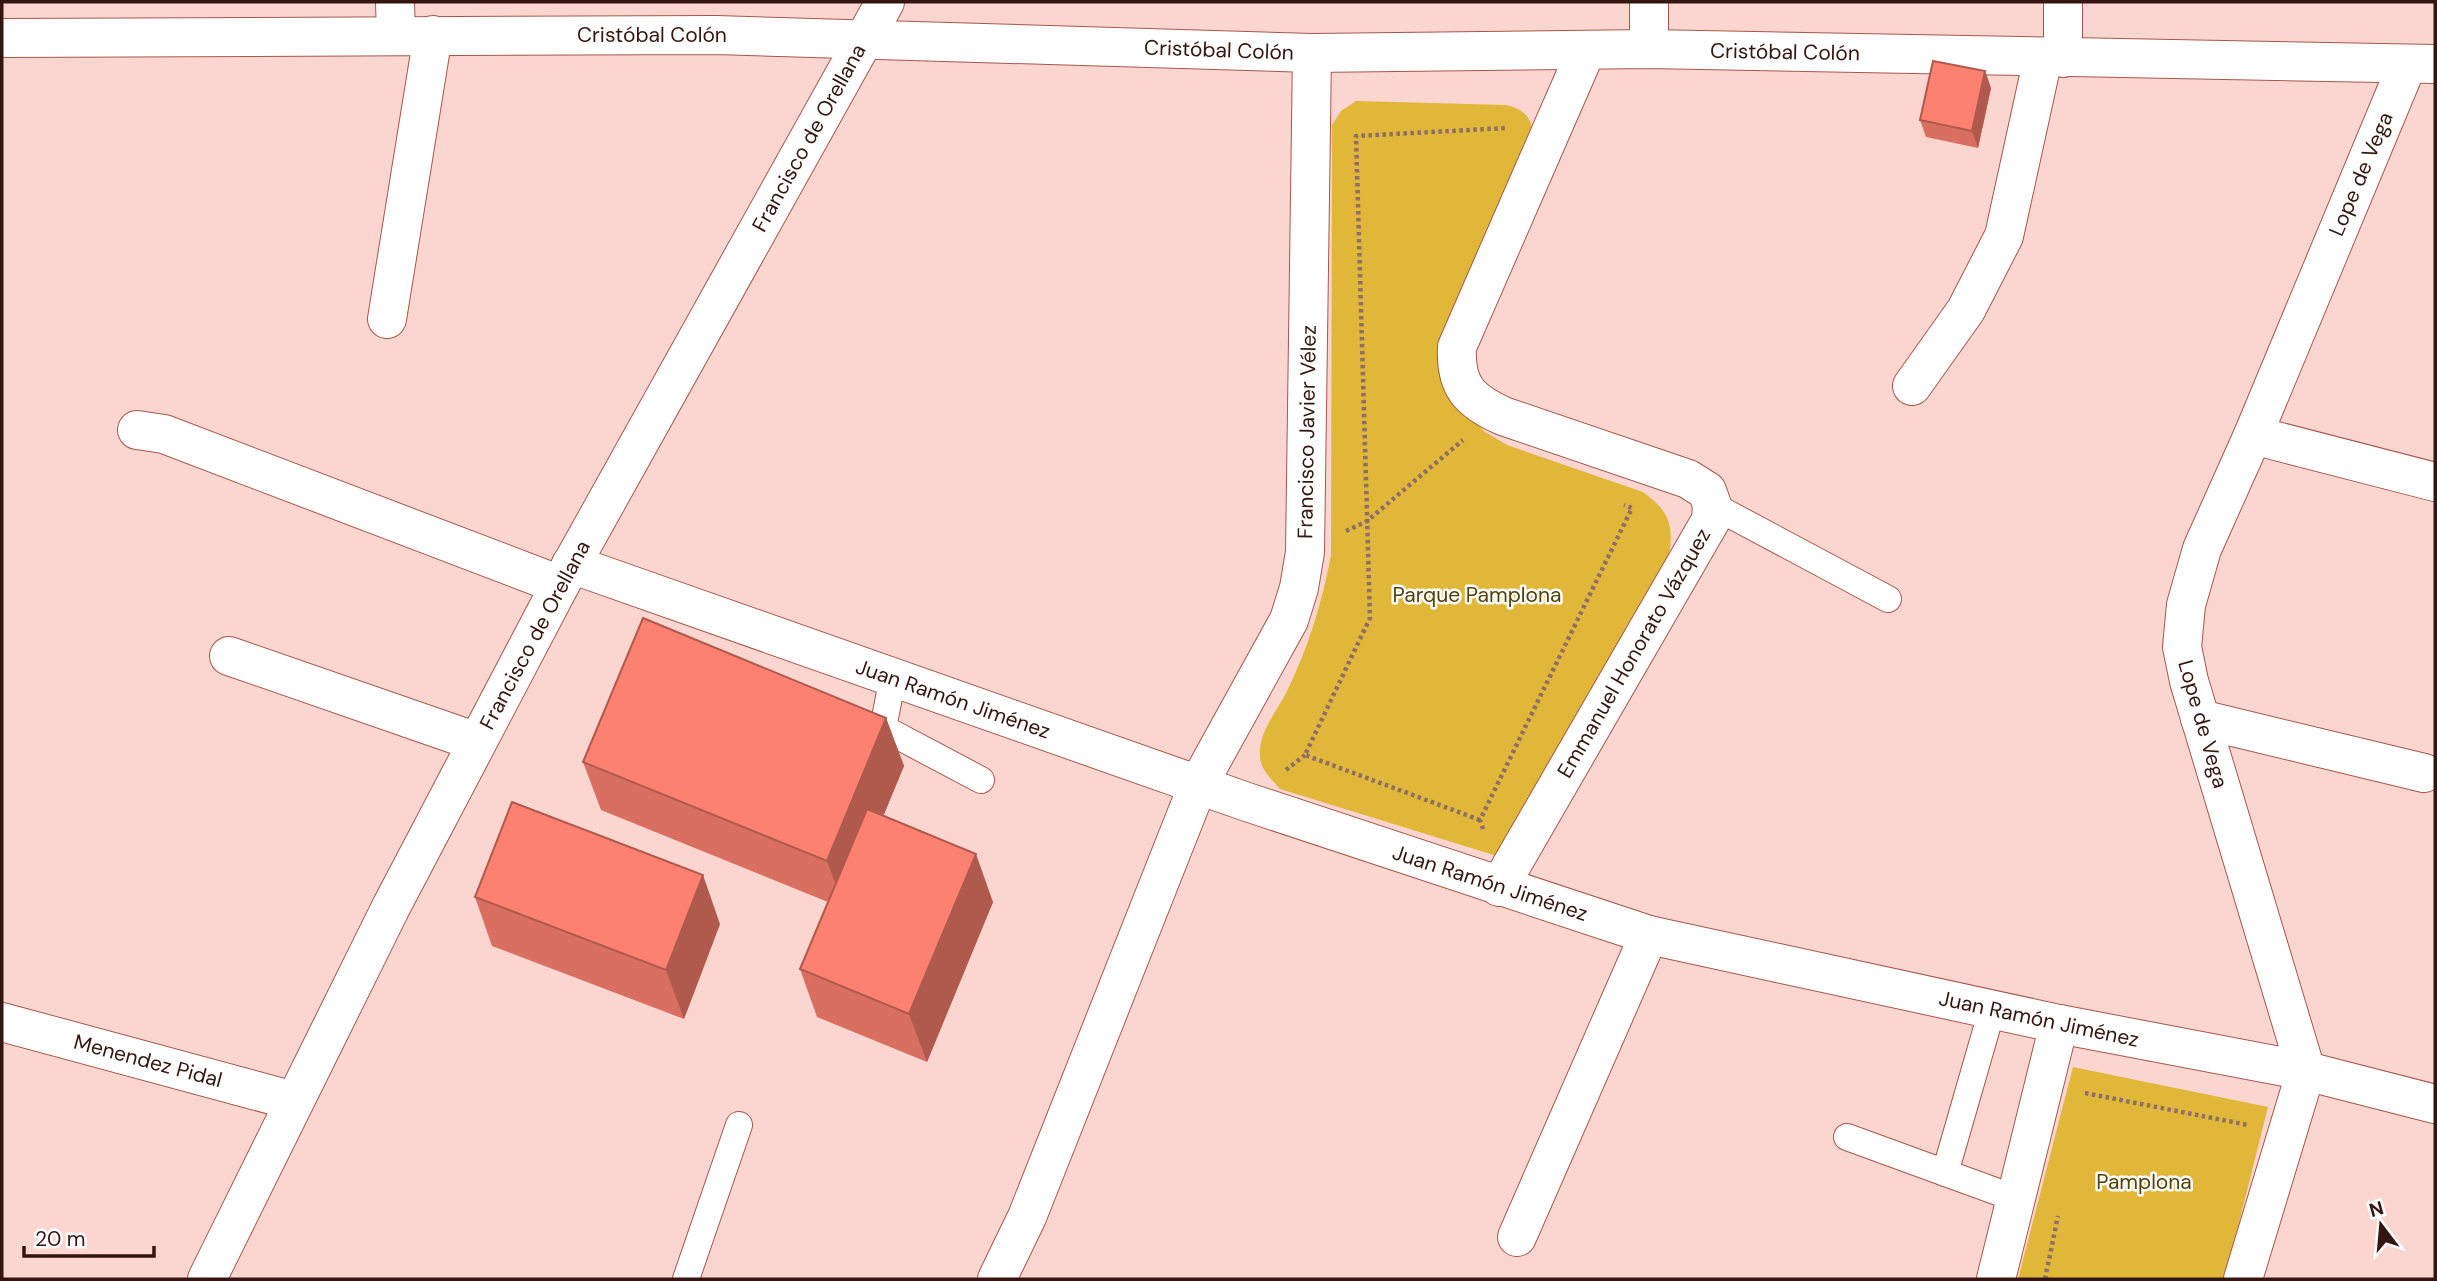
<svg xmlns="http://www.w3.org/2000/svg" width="2437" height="1281" font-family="'DM Sans',sans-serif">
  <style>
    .green { fill: #e1b73a }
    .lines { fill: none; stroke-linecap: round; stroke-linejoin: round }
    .lane-casing { stroke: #a6574c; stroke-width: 28 }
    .street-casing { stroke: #a6574c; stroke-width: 40 }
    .path { stroke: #906e68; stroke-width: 4.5; stroke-dasharray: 3.5 3.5; stroke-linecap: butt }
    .lane { stroke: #fff; stroke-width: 26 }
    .street { stroke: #fff; stroke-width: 38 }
    .wall { fill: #d96f60 }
    .shaded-wall { fill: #b05a4e }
    .building { fill: #fc8170; stroke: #b05a4e; stroke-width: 2 }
    .labels { text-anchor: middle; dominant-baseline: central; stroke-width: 5; stroke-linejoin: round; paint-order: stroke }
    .street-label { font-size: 21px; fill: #351510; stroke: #fff }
    .park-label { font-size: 21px; fill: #534109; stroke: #fff }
  </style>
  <rect width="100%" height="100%" fill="#fbd6d0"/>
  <!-- green -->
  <g class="green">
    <path d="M1356 101 1506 105C1528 110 1530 119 1536 140L1453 329 1467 413 1485 432 1507 445 1643 492C1669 511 1674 524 1669 556L1497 856 1280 789C1270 777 1259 769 1260 752 1260 729 1279 709 1288 689 1309 646 1322 602 1331 555L1332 125 1341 111Z"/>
    <path d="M2073 1067 2268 1107 2225 1279H2018Z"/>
  </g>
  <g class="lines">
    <defs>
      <g id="lane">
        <path d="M1712 505 1888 599"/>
        <path d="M893 677 883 728 981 780"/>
        <path d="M1847 1137 2017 1199"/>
        <path d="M1945 1173 1992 1010"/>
        <path d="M686 1279 739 1125"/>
      </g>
      <g id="street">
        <path d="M395 2 396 35"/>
        <path d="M1649 2V49"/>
        <path d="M2 38 716 35 1312 53 1649 49 2435 64"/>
        <path d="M2063 58V2"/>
        <path d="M387 319 433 35"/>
        <path d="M1912 386 1966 310 2004 236 2043 58"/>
        <path d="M137 430 164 434 560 585"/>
        <path d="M2253 435 2435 482"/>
        <path d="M571 564 1247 802 1649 935 2059 1024 2306 1071 2435 1104"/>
        <path d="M229 656 477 742"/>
        <path d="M2200 719 2424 773"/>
        <path d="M1499 887 1711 520 1712 505 1707 491 1688 479 1503 416C1470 401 1455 387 1457 347L1586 51"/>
        <path d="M2 1022 294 1101"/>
        <path d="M1517 1237 1649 935"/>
        <path d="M207 1279 391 907 560 585 885 2"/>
        <path d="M997 1279 1027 1217 1198 785 1289 620 1299 588 1305 552 1312 53"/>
        <path d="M1996 1279 2059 1024"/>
        <path d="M2243 1279 2306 1071 2189 681 2182 647 2186 605 2202 549 2253 435 2407 65"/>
      </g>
    </defs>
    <!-- lane casing -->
    <use href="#lane" class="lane-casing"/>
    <!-- street casing -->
    <use href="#street" class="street-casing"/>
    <!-- path -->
    <g class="path">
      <path d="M1346 531 1367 521 1463 440"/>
      <path d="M1286 770 1305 755"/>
      <path d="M1480 820 1305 755 1370 618 1356 136 1507 128"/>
      <path d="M1483 829 1480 820 1632 508 1624 505"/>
      <path d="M2085 1093 2248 1125"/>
      <path d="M2045 1279 2058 1216"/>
    </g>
    <!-- lane -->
    <use href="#lane" class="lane"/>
    <!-- street -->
    <use href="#street" class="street"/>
  </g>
  <!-- wall -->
  <g class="wall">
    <path d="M1985 71 1991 88 1978 148 1926 137 1920 120Z"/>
    <path d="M886 718 904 766 883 816 993 902 927 1062 817 1017 800 969 828 902 601 810 583 762Z"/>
    <path d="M475 897 720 924 684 1019 492 946Z"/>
  </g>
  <!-- shaded-wall -->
  <g class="shaded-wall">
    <path d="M1985 71 1991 88 1978 148 1972 131Z"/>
    <path d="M886 718 904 766 845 909 827 861Z"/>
    <path d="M976 854 993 902 927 1062 909 1014Z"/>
    <path d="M703 875 720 924 684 1019 666 970Z"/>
  </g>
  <!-- building -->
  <g class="building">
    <path d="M1933 61 1985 71 1972 131 1920 120Z"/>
    <path d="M643 618 886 718 827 861 583 762Z"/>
    <path d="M512 802 703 875 666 970 475 897Z"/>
    <path d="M867 809 976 854 909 1014 800 969Z"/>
  </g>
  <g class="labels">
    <!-- street labels -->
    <g class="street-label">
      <text x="652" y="35">Cristóbal Colón</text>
      <text transform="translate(1219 50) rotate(2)">Cristóbal Colón</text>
      <text transform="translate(1785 52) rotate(1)">Cristóbal Colón</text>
      <text transform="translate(809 138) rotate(-61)">Francisco de Orellana</text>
      <text transform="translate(2361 174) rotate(-67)">Lope de Vega</text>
      <text transform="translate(1307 432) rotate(-89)">Francisco Javier Vélez</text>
      <text transform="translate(535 635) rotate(-62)">Francisco de Orellana</text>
      <text transform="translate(1634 653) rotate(-60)">Emmanuel Honorato Vázquez</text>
      <text transform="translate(953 699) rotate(19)">Juan Ramón Jiménez</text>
      <text transform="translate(2203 724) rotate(74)">Lope de Vega</text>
      <text transform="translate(1490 883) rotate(18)">Juan Ramón Jiménez</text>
      <text transform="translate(2039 1019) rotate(12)">Juan Ramón Jiménez</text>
      <text transform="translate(148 1061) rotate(15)">Menendez Pidal</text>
    </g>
    <!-- park labels -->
    <g class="park-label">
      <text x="1477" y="595">Parque Pamplona</text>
      <text x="2144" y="1182">Pamplona</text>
    </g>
  </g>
  <!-- border -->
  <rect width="2437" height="1281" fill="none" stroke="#351510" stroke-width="7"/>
  <!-- north arrow -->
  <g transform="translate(2381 1225) rotate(344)" stroke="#ffffff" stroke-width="5" paint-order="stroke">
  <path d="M0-5L12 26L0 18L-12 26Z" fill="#351510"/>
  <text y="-10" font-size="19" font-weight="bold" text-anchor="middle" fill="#351510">N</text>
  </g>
  <!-- scale -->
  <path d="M24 1246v10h130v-10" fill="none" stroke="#351510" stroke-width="3.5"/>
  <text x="35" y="1246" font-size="21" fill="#351510" stroke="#ffffff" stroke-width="5" paint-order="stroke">20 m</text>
</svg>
